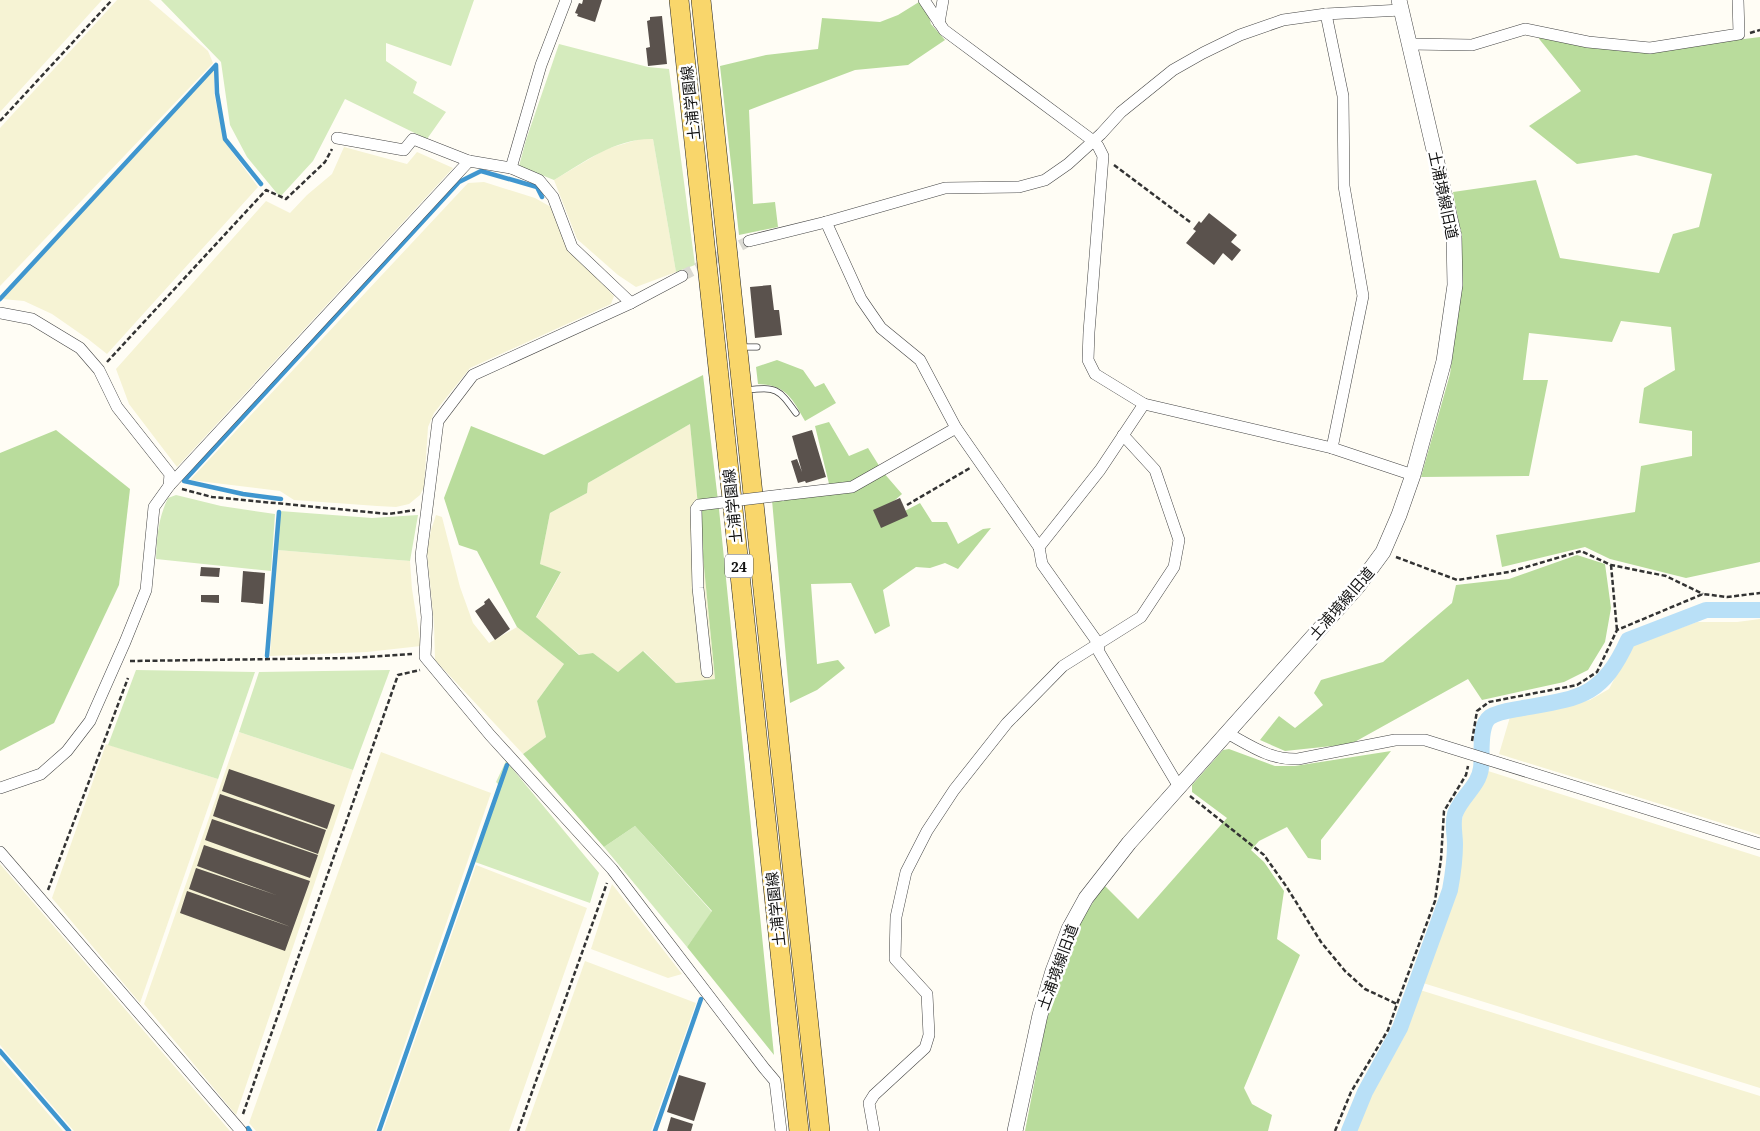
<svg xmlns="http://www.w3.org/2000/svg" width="1760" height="1131" font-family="'Noto Serif','Noto Sans JP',serif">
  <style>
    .farmland { fill: #f6f3d4 }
    .green { fill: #d5ebbd }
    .forest { fill: #b9dc9c; fill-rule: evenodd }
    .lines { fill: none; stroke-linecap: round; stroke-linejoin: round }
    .stream { stroke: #3f96cf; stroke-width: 4.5 }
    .canal { stroke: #b9e0f7; stroke-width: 16 }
    .building { fill: #5a524d }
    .minor-tunnel { stroke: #dbdad3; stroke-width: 11; stroke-dasharray: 11 5.5; stroke-linecap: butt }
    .service-casing { stroke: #444; stroke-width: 7 }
    .minor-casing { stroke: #444; stroke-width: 12 }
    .tertiary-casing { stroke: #444; stroke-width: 16 }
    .primary-casing { stroke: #222; stroke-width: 20 }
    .path { stroke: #333; stroke-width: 2.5; stroke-dasharray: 5 2.5; stroke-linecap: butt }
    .service { stroke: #fff; stroke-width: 5.5 }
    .minor { stroke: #fff; stroke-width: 11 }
    .tertiary { stroke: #fff; stroke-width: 15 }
    .primary { stroke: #f9d66b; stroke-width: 19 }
    .minor-bridge-casing { stroke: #444; stroke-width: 12; stroke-linecap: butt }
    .minor-bridge { stroke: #fff; stroke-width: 11 }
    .labels { text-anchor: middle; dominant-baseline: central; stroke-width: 5; stroke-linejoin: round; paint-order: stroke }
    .shield { fill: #fff; stroke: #585858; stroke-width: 1 }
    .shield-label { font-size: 14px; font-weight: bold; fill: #111 }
    .street-label { font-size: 15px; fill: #111; stroke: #fff }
  </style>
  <rect width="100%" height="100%" fill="#fffdf5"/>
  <!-- farmland -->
  <g class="farmland">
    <path d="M0 0H102L0 112Z"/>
    <path d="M117 0H149L208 51 213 63 0 286V128Z"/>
    <path d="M214 69V93L224 141 258 187 107 354 88 339 52 314 24 301 2 299Z"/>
    <path d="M640 139H653L676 272 636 287 618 275 577 239 554 180 606 149Z"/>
    <path d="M344 147 407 164 417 152 453 168 177 467 129 404 116 369 266 201 290 213 307 195 332 174Z"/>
    <path d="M484 182 535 198 551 207 566 241 576 256 614 296 611 304 470 368 434 413 428 427 424 487 420 495 409 504 396 507 377 506 294 500 280 491 190 480 468 183Z"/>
    <path d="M690 424 715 679 676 683 644 651 618 672 593 653 580 655 536 618 561 573 540 564 550 513 587 493 588 483Z"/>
    <path d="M436 515 442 517 460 587 473 623 489 643 517 627 564 664 537 701 546 737 523 754 435 660 434 624 427 552 431 530Z"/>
    <path d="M277 550 410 561 412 589 421 646 367 652 270 656Z"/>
    <path d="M1760 619V835L1499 754 1510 717 1590 700 1609 689 1632 646 1697 622H1737Z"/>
    <path d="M239 732 353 770 236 1115 144 1004Z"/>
    <path d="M106 744 218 779 140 1003 52 898Z"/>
    <path d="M381 752 491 793 375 1131H256L249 1123Z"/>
    <path d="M1488 771 1760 857V1088L1423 983 1457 884 1460 856V827L1465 808 1479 789Z"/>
    <path d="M0 864 230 1131H74L0 1045Z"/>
    <path d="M476 865 587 908 509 1131H383Z"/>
    <path d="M612 884 682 974 668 978 591 949Z"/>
    <path d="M585 961 696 1003 651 1131H525Z"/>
    <path d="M1420 990 1760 1096V1131H1356L1367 1101 1404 1037Z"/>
    <path d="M0 1058 63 1131H0Z"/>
  </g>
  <!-- green -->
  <g class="green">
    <path d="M161 0H474L451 66 386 43V61L417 82 413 93 446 112 427 139 345 99 313 161 280 197 247 157 230 125 221 62Z"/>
    <path d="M559 44 648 67 669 69 695 265 676 272 653 139C616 138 584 162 554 180L519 166 526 140Z"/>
    <path d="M176 495 221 506 275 514 271 571 156 559C157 536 158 519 168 498Z"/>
    <path d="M280 511 372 518 418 515 410 561 277 550Z"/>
    <path d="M136 670 255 672 218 779 108 745Z"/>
    <path d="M390 670 353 770 239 732 259 672Z"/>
    <path d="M506 761 599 873 590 903 475 862 500 786 496 782Z"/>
    <path d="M635 826 712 912 687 947 604 847Z"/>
  </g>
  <!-- forest -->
  <g class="forest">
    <path d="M919 2 927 10 931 24 945 40 908 65 855 70 749 110 753 204 775 202 778 227 739 235 720 66 766 55 818 49 822 18 880 22 898 15Z"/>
    <path d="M1536 35 1650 51 1760 37V562L1686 578 1610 559 1585 547 1502 567 1496 535 1635 512 1641 466 1692 456V431L1639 423 1644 388 1675 370 1671 327 1621 321 1612 342 1529 333 1523 380H1548L1529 476 1421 477 1450 374 1462 281V239L1453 192 1536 180 1560 258 1659 273 1673 234 1699 227 1712 174 1636 155 1577 164 1529 126 1581 91Z"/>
    <path d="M777 360 803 370 815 387 824 383 836 403 805 421C792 398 786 385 758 384L756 367Z"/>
    <path d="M703 375 719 509 774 1055 687 947 712 911 635 826 604 847 523 754 546 737 537 701 564 664 517 627 477 551 459 545 444 498 471 426 544 455ZM690 424 715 679 676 683 643 651 618 672 593 653 579 655 536 617 561 572 540 564 550 513 587 493 588 483Z"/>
    <path d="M829 422 849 456 868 448 883 472 902 494 878 515 882 523 920 503 932 522H947L958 544 983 529 991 528 958 569 945 563 930 568 916 567 883 590 890 626 875 634 851 583 811 584 817 664 838 660 845 668 817 690 790 703 772 500 831 492 815 426Z"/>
    <path d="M56 430 130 489 119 585 54 723 0 751V453Z"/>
    <path d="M1577 555 1605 564 1611 608 1605 642 1588 670 1564 682 1482 700 1468 679 1351 744 1285 751 1260 740 1279 716 1295 728 1323 705 1314 693 1321 680 1383 662 1452 603 1456 585 1509 579Z"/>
    <path d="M1229 749 1275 766H1295L1391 751 1321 840V860L1308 858 1287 827 1259 841 1251 850 1264 862 1284 891 1277 939 1300 955 1244 1088 1252 1104 1272 1115 1268 1131H1025L1046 1022 1076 929 1104 885 1138 919 1227 818 1192 792V785L1223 750Z"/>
  </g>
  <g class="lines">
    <!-- stream -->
    <g class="stream">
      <path d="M0 299 216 65 217 93 225 139 261 184"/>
      <path d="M281 499 243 494 184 481 459 182 481 171 537 187 542 197"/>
      <path d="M267 656 279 512"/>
      <path d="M0 1051 69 1131"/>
      <path d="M248 1128 250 1131"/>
      <path d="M379 1131 507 765"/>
      <path d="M655 1131 701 999"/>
    </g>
    <!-- canal -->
    <path class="canal" d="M1349 1131 1365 1092 1400 1028 1450 890C1453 874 1455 860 1455 844 1455 834 1452 824 1455 814 1461 797 1479 786 1481 768 1483 754 1478 726 1490 717 1499 711 1514 710 1523 708 1580 698 1602 697 1628 640L1706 610H1760"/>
  </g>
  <!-- building -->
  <g class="building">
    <path d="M583 0H602L595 22 577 16 578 14 575 13 579 3 582 4Z"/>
    <path d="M662 16 667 64 648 66 646 48 650 47 647 21 650 20V17Z"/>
    <path d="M1209 213 1237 235 1231 242 1241 250 1232 261 1223 253 1214 265 1186 243 1196 231 1193 229 1199 221 1201 223Z"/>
    <path d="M771 285 774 310H779L782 335 755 338 750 287Z"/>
    <path d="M812 430 826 477 806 483 805 481 798 483 791 461 797 459 802 472 792 436Z"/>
    <path d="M900 498 908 516 881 528 873 510Z"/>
    <path d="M201 567 220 568 219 577 200 576Z"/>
    <path d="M243 571 265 573 263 604 241 602Z"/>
    <path d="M201 595H219V603L201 602Z"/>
    <path d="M489 598 510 629 495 640 475 611 485 604 484 602Z"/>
    <path d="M229 769 335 805 327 829 222 791Z"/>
    <path d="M220 794 326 830 318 854 213 816Z"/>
    <path d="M212 819 318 855 310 878 205 840Z"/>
    <path d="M204 845 310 881 285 951 180 913 187 891 291 927 189 889 196 868 276 895 197 866Z"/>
    <path d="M679 1075 706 1083 694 1121 667 1112Z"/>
    <path d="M671 1117 693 1124 691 1131H667Z"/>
  </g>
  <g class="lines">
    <!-- minor-tunnel -->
    <path class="minor-tunnel" d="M682 276 749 241"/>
    <defs>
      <g id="service">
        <path d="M739 347H757"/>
        <path d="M746 390C777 387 778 388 796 413"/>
      </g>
      <g id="minor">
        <path d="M924 0 944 30 1092 140 1098 146 1103 156 1089 332 1088 360 1095 374 1144 404 1332 448 1413 475"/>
        <path d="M1326 14 1343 96 1344 186 1363 296 1332 448"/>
        <path d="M939 23 943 0"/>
        <path d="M1409 44 1472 45 1525 29 1588 42 1650 48 1739 34 1738 0"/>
        <path d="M337 138 404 150 413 139 469 161 511 168 539 180 553 197 572 247 631 303"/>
        <path d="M511 168 541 65 566 0"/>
        <path d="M826 222 861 299 881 328 920 360 956 428 1039 547 1042 564 1098 643 1099 652 1179 787"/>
        <path d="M749 241 826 222 945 188 1019 187 1045 180 1068 164 1101 134 1121 112 1173 70 1203 53 1240 35 1283 20 1326 14 1401 10"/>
        <path d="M682 276 631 303 473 375 438 421 421 556 427 617 425 657 490 735 612 869 764 1068 775 1081 781 1131"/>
        <path d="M0 313 32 319 80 348 99 370 117 407 170 474 169 486"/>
        <path d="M782 495 852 487 956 428"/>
        <path d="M699 505 696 509 698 588 707 672"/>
        <path d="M1039 547 1100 470 1144 404"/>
        <path d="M1227 733C1251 746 1270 760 1298 759L1395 740H1425L1760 844"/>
        <path d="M0 788 41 774 67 751 90 721 125 642 146 590 154 507 169 486 469 161"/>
        <path d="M0 852 241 1131"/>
        <path d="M874 1131 869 1103 874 1095 925 1048 929 1035 927 994 895 959 896 917 906 872 927 831 954 790 1007 723 1063 666 1141 617 1174 567 1179 540 1155 470 1123 435"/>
      </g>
      <path id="tertiary" d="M1015 1131 1040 1015 1053 971 1069 929 1086 898 1129 843 1358 586 1383 552 1399 515 1413 475 1444 361 1455 285 1454 236 1399 0"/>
      <g id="primary">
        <path d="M679 0 799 1131"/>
        <path d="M701 0 820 1131"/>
      </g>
    </defs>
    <!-- service casing -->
    <use href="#service" class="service-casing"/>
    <!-- minor casing -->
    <use href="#minor" class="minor-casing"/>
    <!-- tertiary casing -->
    <use href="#tertiary" class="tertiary-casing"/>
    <!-- primary casing -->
    <use href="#primary" class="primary-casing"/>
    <!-- path -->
    <g class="path">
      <path d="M1750 33 1760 30"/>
      <path d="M0 121 112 0"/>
      <path d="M1114 165 1190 222"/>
      <path d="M107 362 266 190 286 199 325 162 332 149"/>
      <path d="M182 489 212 497 389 514 415 510"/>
      <path d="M907 505 970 468"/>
      <path d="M1396 557 1457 580 1509 572 1581 551 1611 565 1666 576 1703 594"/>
      <path d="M1611 565 1617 630"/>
      <path d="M130 661 352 658 412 654"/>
      <path d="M1472 741 1477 711 1489 702 1577 685 1597 672 1617 630 1703 594 1727 597 1760 593"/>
      <path d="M1190 796 1264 855 1286 886 1321 942 1345 971 1365 989 1397 1004"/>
      <path d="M48 890 128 678"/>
      <path d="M243 1114 398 675 420 670"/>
      <path d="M518 1131 607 883"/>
      <path d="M1335 1131 1351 1092 1388 1030 1397 1004 1435 901 1441 859 1444 811 1466 775 1468 766"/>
    </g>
    <!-- service -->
    <use href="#service" class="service"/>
    <!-- minor -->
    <use href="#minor" class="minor"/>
    <!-- tertiary -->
    <use href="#tertiary" class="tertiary"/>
    <!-- primary -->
    <use href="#primary" class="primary"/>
    <defs>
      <path id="minor-bridge" d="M699 505 782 495"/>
    </defs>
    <!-- minor-bridge casing -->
    <use href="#minor-bridge" class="minor-bridge-casing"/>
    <!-- minor-bridge -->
    <use href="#minor-bridge" class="minor-bridge"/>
  </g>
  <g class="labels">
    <!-- shield labels -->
    <rect class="shield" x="725" y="554.5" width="28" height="23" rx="4"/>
    <g class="shield-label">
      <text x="739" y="566">24</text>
    </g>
    <!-- street labels -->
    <g class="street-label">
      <text transform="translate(690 103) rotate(-96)">土浦学園線</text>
      <text transform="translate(1444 195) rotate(78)">土浦境線旧道</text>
      <text transform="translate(732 506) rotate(-96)">土浦学園線</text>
      <text transform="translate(1341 603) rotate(-49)">土浦境線旧道</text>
      <text transform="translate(775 909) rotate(-96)">土浦学園線</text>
      <text transform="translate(1057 967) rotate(-70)">土浦境線旧道</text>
    </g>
  </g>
</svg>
